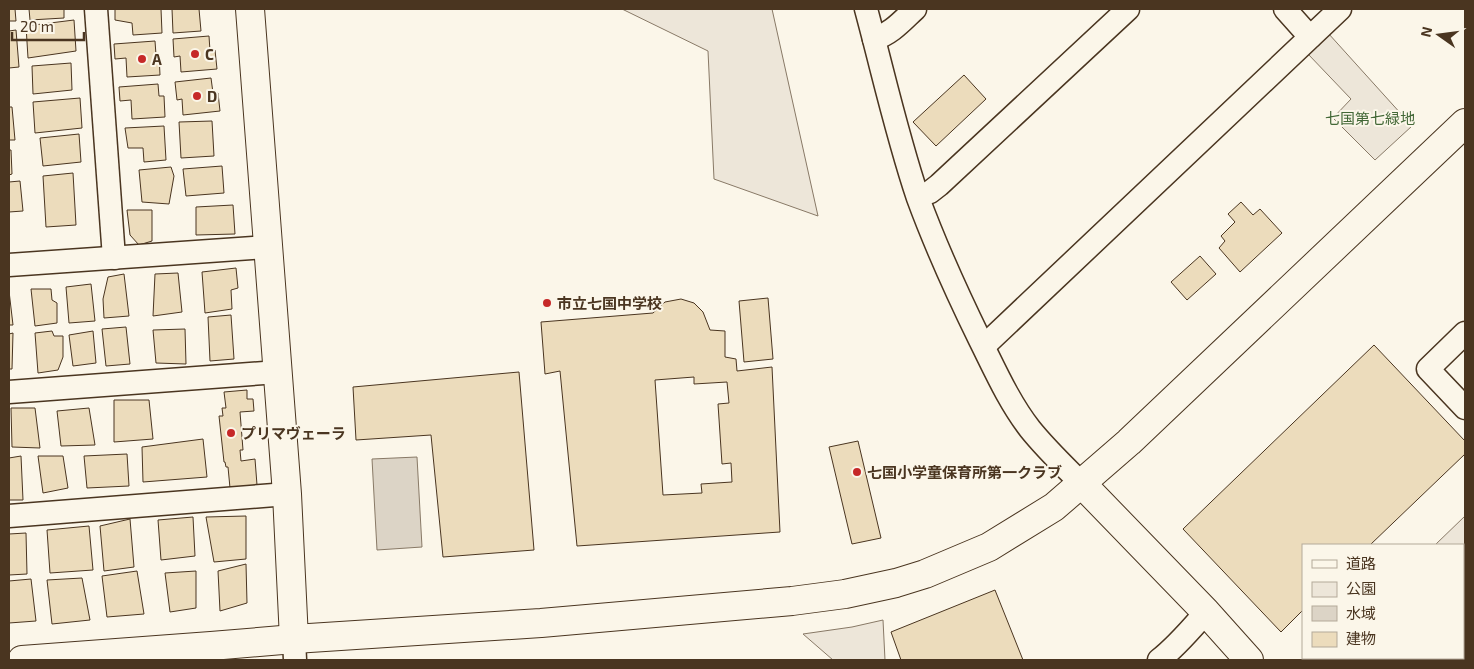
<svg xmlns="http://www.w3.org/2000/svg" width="1474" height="669" font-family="'Exo 2','Noto Sans JP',sans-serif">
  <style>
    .green { fill: #ede6d9; stroke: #887966 }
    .water { fill: #dcd4c6; stroke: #887966 }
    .building { fill: #ecdcbc; stroke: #4a3520; fill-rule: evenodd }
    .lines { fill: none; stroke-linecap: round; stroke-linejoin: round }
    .street-casing { stroke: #4a3520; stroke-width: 25 }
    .secondary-casing { stroke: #4a3520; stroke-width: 30 }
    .street { stroke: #fbf6e9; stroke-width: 22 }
    .secondary { stroke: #fbf6e9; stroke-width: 28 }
    .poi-dot { fill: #c62828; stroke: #fbf6e9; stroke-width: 2 }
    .labels { text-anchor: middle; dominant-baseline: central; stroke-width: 4; stroke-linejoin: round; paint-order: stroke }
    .poi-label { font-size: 15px; font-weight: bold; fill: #4a3520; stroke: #fbf6e9; text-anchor: start }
    .park-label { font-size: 15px; fill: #436837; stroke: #fbf6e9 }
  </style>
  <rect width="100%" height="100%" fill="#fbf6e9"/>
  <!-- green -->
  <g class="green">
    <path d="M622 9H772L818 216 714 179 708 51Z"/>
    <path d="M1328 33 1412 126 1375 160 1333 118 1351 99 1308 54Z"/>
    <path d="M1465 516V630L1463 631V545H1435Z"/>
    <path d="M883 620 885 660H833L803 634 852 627Z"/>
    <path d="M1319 658H1422L1419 660H1316Z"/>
  </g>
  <!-- water -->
  <path class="water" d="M417 457 422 547 377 550 372 459Z"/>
  <!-- building -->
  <g class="building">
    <path d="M9 9H15L16 21H9Z"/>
    <path d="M29 9H64V18L30 20Z"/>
    <path d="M115 9H161L162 33 133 35 132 23 115 20Z"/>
    <path d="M172 9H199L201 31 173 33Z"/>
    <path d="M74 20 76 51 28 58 26 26Z"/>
    <path d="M16 30 19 67 9 68V31Z"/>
    <path d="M209 36 210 51 215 50 217 69 181 72 180 56 174 57 173 39Z"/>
    <path d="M155 41 156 55H159L160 75 127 77 126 58 115 59 114 44Z"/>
    <path d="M71 63 72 90 33 94 32 66Z"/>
    <path d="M964 75 986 99 936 146 913 122Z"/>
    <path d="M211 78 213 93H218L220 111 183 115 182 99 177 100 175 82Z"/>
    <path d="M158 84 159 96H164L165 117 132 119 131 100 120 101 119 87Z"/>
    <path d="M80 98 82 128 35 133 33 102Z"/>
    <path d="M9 107H12L15 140H9Z"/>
    <path d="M212 121 214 156 181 158 179 122Z"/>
    <path d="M164 126 166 160 144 162 143 148H128L125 128Z"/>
    <path d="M79 134 81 162 43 166 40 138Z"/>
    <path d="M9 150H11L12 174 9 175Z"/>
    <path d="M222 166 224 193 186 196 183 169Z"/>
    <path d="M171 167 174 176 169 204 142 202 139 170Z"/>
    <path d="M73 173 76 225 46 227 43 176Z"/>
    <path d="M20 181 23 211 9 212V182Z"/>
    <path d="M1241 202 1253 215 1260 209 1282 233 1240 272 1219 248 1225 241 1221 236 1235 222 1228 214Z"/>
    <path d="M233 205 235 234 196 235V207Z"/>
    <path d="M127 210H152V241L139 245 130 235Z"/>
    <path d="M1200 256 1216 274 1187 300 1171 282Z"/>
    <path d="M236 268 238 288 231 290 232 309 205 313 202 272Z"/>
    <path d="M178 273 182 312 153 316 155 274Z"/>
    <path d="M124 274 129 316 104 318 103 299 108 277Z"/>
    <path d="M91 284 95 321 69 323 66 287Z"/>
    <path d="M31 289H51L52 300 57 303V323L35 326Z"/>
    <path d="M9 291 13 325H9Z"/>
    <path d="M768 298 773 359 744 362 739 301Z"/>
    <path d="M681 299 694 303 703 312 710 330 725 331V357L736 359 737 371 772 367 780 532 577 546 560 371 545 374 541 322 653 313 665 302ZM694 377V384L727 382 729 403 718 404 722 464 731 463 732 482 701 484 702 493 663 495 655 380Z"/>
    <path d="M231 315 234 359 210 361 208 317Z"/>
    <path d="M126 327 130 364 106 366 102 329Z"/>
    <path d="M185 329 186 364 156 363 153 330Z"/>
    <path d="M52 331 54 336H63V357L58 370 38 373 35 333Z"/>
    <path d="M93 331 96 363 73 366 69 335Z"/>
    <path d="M13 333 12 369H9V334Z"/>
    <path d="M1374 345 1465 441V454L1370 545H1303V610L1281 632 1183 529Z"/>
    <path d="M519 372 534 550 443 557 431 435 356 440 353 387Z"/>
    <path d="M247 390V399H253L254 411 240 412 243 450H240L241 461 255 459 257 485 230 488 228 467H226L225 462H224L219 416H223L222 408H226L224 392Z"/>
    <path d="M114 400H149L153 439 114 442Z"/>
    <path d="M11 408H35L40 448 12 447Z"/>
    <path d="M89 408 95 445 61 446 57 411Z"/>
    <path d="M203 439 207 477 143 482 142 447Z"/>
    <path d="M858 441 881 538 852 544 829 447Z"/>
    <path d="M127 454 129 486 87 488 84 456Z"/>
    <path d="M21 456 23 500H9V458Z"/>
    <path d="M38 456H63L68 488 43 493Z"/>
    <path d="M246 516V559L214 562 206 517Z"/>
    <path d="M193 517 195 556 161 560 158 520Z"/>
    <path d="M130 519 134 567 104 571 100 526Z"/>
    <path d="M89 526 93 570 50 573 47 530Z"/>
    <path d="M26 533 27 574 9 575V534Z"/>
    <path d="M246 564 247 603 220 611 218 571Z"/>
    <path d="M137 571 144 614 107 617 102 576Z"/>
    <path d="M196 571V608L170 612 165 573Z"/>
    <path d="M82 578 90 620 52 624 47 580Z"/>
    <path d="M31 579 36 621 9 623V581Z"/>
    <path d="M995 590 1023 660H901L891 632Z"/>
  </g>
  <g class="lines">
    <defs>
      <g id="street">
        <path d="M96 9 114 258"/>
        <path d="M866 9C883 72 897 136 918 198 936 247 957 293 980 340 995 370 1009 402 1030 429 1046 449 1064 466 1082 484"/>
        <path d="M1285 9 1310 37"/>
        <path d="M874 39C891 34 902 21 915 9"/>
        <path d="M918 196 930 192 939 185 1128 9"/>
        <path d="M9 265 268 247"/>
        <path d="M1465 333 1428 369 1465 408"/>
        <path d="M984 346 1340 9"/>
        <path d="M9 392 278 372"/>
        <path d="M9 516 287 494"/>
        <path d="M294 639 295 660"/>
        <path d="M1465 645 1463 654 1465 660"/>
        <path d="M1159 660C1177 646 1191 629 1206 612"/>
      </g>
      <g id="secondary">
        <path d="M250 9 287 494 294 639"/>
        <path d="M1082 484 1206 612 1249 660"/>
        <path d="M22 660 211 646 294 639 541 623 792 601 845 594 896 583 925 574 989 547 1054 507 1129 442 1465 123"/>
      </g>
    </defs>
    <!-- street casing -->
    <use href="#street" class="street-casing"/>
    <!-- secondary casing -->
    <use href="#secondary" class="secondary-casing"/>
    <!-- street -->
    <use href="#street" class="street"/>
    <!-- secondary -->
    <use href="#secondary" class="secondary"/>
  </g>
  <!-- markers -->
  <g class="poi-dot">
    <circle cx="195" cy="54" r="5"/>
    <circle cx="142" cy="59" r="5"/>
    <circle cx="197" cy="96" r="5"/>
    <circle cx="547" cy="303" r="5"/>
    <circle cx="231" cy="433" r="5"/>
    <circle cx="857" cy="472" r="5"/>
  </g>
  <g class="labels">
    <!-- poi labels -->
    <g class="poi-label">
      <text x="205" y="54">C</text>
      <text x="152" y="59">A</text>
      <text x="207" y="96">D</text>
      <text x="557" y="303">市立七国中学校</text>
      <text x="241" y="433">プリマヴェーラ</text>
      <text x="867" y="472">七国小学童保育所第一クラブ</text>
    </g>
    <!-- park labels -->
    <g class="park-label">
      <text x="1370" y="118">七国第七緑地</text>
    </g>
  </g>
  <!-- border -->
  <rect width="1474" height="669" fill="none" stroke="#4a3520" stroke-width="20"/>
  <!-- legend -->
  <rect x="1302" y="544" width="162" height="115" fill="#fbf6e9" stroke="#b4a999"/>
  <rect x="1312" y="560" width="25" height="8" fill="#fbf6e9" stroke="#b4a999"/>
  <text x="1346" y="569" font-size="15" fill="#4a3520">道路</text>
  <rect x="1312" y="582" width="25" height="15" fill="#ede6d9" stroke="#b4a999"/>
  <text x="1346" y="594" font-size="15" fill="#4a3520">公園</text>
  <rect x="1312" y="606" width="25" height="15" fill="#dcd4c6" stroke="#b4a999"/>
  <text x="1346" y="619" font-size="15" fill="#4a3520">水域</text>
  <rect x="1312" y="632" width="25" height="15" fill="#ecdcbc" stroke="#b4a999"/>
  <text x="1346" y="644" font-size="15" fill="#4a3520">建物</text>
  <!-- north arrow -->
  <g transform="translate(1439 35) rotate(284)" stroke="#fbf6e9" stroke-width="4" paint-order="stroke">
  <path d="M0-4L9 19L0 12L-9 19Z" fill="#4a3520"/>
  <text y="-8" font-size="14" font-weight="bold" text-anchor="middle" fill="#4a3520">N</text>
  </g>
  <!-- scale -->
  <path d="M12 32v8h72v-8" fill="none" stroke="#4a3520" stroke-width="2.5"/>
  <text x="20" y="32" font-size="15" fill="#4a3520" stroke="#fbf6e9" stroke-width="4" paint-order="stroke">20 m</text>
</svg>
